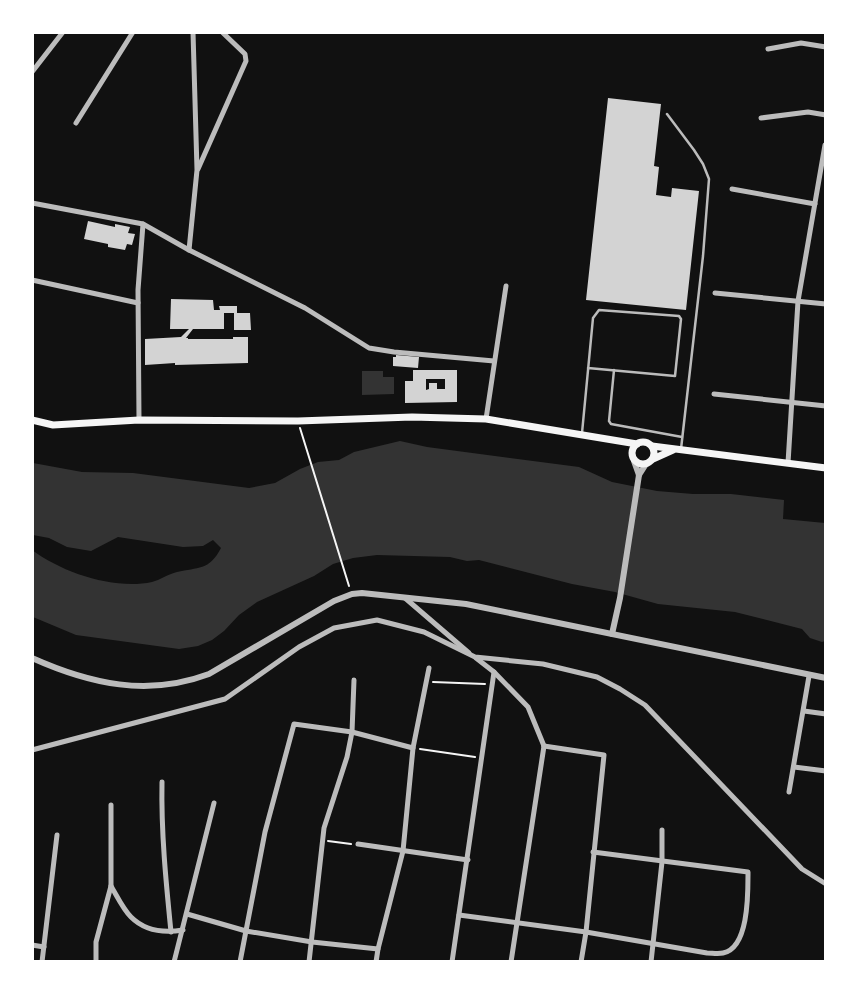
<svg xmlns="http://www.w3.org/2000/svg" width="858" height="994" font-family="Inter,sans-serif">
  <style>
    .water { fill: #333 }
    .building { fill: #d3d3d3; fill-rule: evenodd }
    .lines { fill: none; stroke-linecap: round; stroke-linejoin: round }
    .path { stroke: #f5f5f5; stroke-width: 2 }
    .service { stroke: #bcbcbc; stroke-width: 2.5 }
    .minor { stroke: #bcbcbc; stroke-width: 5 }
    .tertiary { stroke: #bcbcbc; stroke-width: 6 }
    .secondary { stroke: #f5f5f5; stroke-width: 7 }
  </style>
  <rect width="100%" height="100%" fill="#111"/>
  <!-- water -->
  <g class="water">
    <path d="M362 371H383V377H394V394L362 395Z"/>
    <path d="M400 441 427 447 579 467 612 482 657 491 693 494H731L784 500 783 519 825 523V641L822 642 810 638 802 629 735 612 658 604 615 592 572 584 479 560 467 561 450 557 377 555 353 558 333 564 314 576 257 602 239 615 224 631 212 640 198 646 179 649 76 635 33 617 32 550C63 573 114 590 152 582 160 580 168 574 177 572 198 567 209 571 221 548L213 540 203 546 183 547 118 537 91 551 67 547 49 538 33 535V463L82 472 133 473 249 488 275 483 300 469 318 462 339 460 354 452Z"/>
  </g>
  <!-- building -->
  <g class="building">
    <path d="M608 98 661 104 654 166 659 167 656 195 671 197 672 188 699 191 686 310 586 300Z"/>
    <path d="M88 221 115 227V224L130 227 128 233 135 234 132 245 127 244 125 250 108 247V244L84 239Z"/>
    <path d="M171 299 213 300 214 310H220L219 306H237V313H250L251 330H234V313H224V329H193L186 338H188V339H233V337H248V363L175 365V363L145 365V339L181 337 189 329H170Z"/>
    <path d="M396 355 419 357 418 368 393 366V357H396Z"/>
    <path d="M413 370H457V402L405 403V381H413ZM426 379H445V389H437V383H429V389L426 390Z"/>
  </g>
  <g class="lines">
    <!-- path -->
    <g class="path">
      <path d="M300 428 349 586"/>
      <path d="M433 682 485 684"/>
      <path d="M420 749 475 757"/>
      <path d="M328 841 351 844"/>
    </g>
    <!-- service -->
    <g class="service">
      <path d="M667 114 694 150 703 164 709 179 703 256 681 449"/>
      <path d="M614 370 609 421 611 424 682 437"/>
      <path d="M582 433 593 318 599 310 679 316 681 319 675 376 588 368"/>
    </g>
    <!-- minor -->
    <g class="minor">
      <path d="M768 49 801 43 826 47"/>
      <path d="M32 72 63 32"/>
      <path d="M761 118 808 112 826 115"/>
      <path d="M76 123 133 32"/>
      <path d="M198 169 246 61 245 54 222 32"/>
      <path d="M732 189 815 204"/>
      <path d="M32 203 143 224 189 250 305 308 369 348 394 352 494 361"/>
      <path d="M189 250 197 170 193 32"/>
      <path d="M32 280 138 303"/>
      <path d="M715 293 826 304"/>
      <path d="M714 394 826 406"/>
      <path d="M486 419 506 286"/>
      <path d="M139 420 138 290 143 224"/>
      <path d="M788 463 798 301 825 145"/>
      <path d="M405 598 469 653"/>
      <path d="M476 658 494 672 528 707 544 746"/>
      <path d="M804 711 826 714"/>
      <path d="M544 746 604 755 586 932 581 962"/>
      <path d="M32 750 225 699 299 647 334 628 377 620 424 632 475 657 543 664 597 677 620 689 645 705 802 869 826 884"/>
      <path d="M794 767 826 771"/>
      <path d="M162 782C161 832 166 882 171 932"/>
      <path d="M789 792 809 676"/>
      <path d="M358 844 468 860"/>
      <path d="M111 886C117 896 123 909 131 917 145 931 165 933 183 930"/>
      <path d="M187 914 246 931 312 942 378 949"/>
      <path d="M459 915 586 932 707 953C712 953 718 954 723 953 749 948 748 893 748 872L593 852"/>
      <path d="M32 945 44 947"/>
      <path d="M42 962 57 835"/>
      <path d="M96 962V942L111 886V805"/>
      <path d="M174 962 214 803"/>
      <path d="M240 962 265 832 294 724 352 732 413 748"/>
      <path d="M309 962 324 828 347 757 352 732 354 680"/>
      <path d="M376 962 378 949 403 851 413 748 429 668"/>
      <path d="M452 962 494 672"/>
      <path d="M511 962 544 746"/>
      <path d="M651 962 662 862V830"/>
    </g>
    <!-- tertiary -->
    <g class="tertiary">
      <path d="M639 475 646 464"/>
      <path d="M612 634 620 598 639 475 634 461"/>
      <path d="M32 658C90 684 148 697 209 674L334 601 352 594 362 593 466 604 826 678"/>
    </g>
    <!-- secondary -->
    <g class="secondary">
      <path d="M32 420 53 425 139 420 298 421 412 417 486 419 637 444"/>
      <circle cx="643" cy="453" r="11"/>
      <path d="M652 446 826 468"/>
      <path d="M653 459 673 450"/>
    </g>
  </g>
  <!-- border -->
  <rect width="858" height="994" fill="none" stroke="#ffffff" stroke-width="68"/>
</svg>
